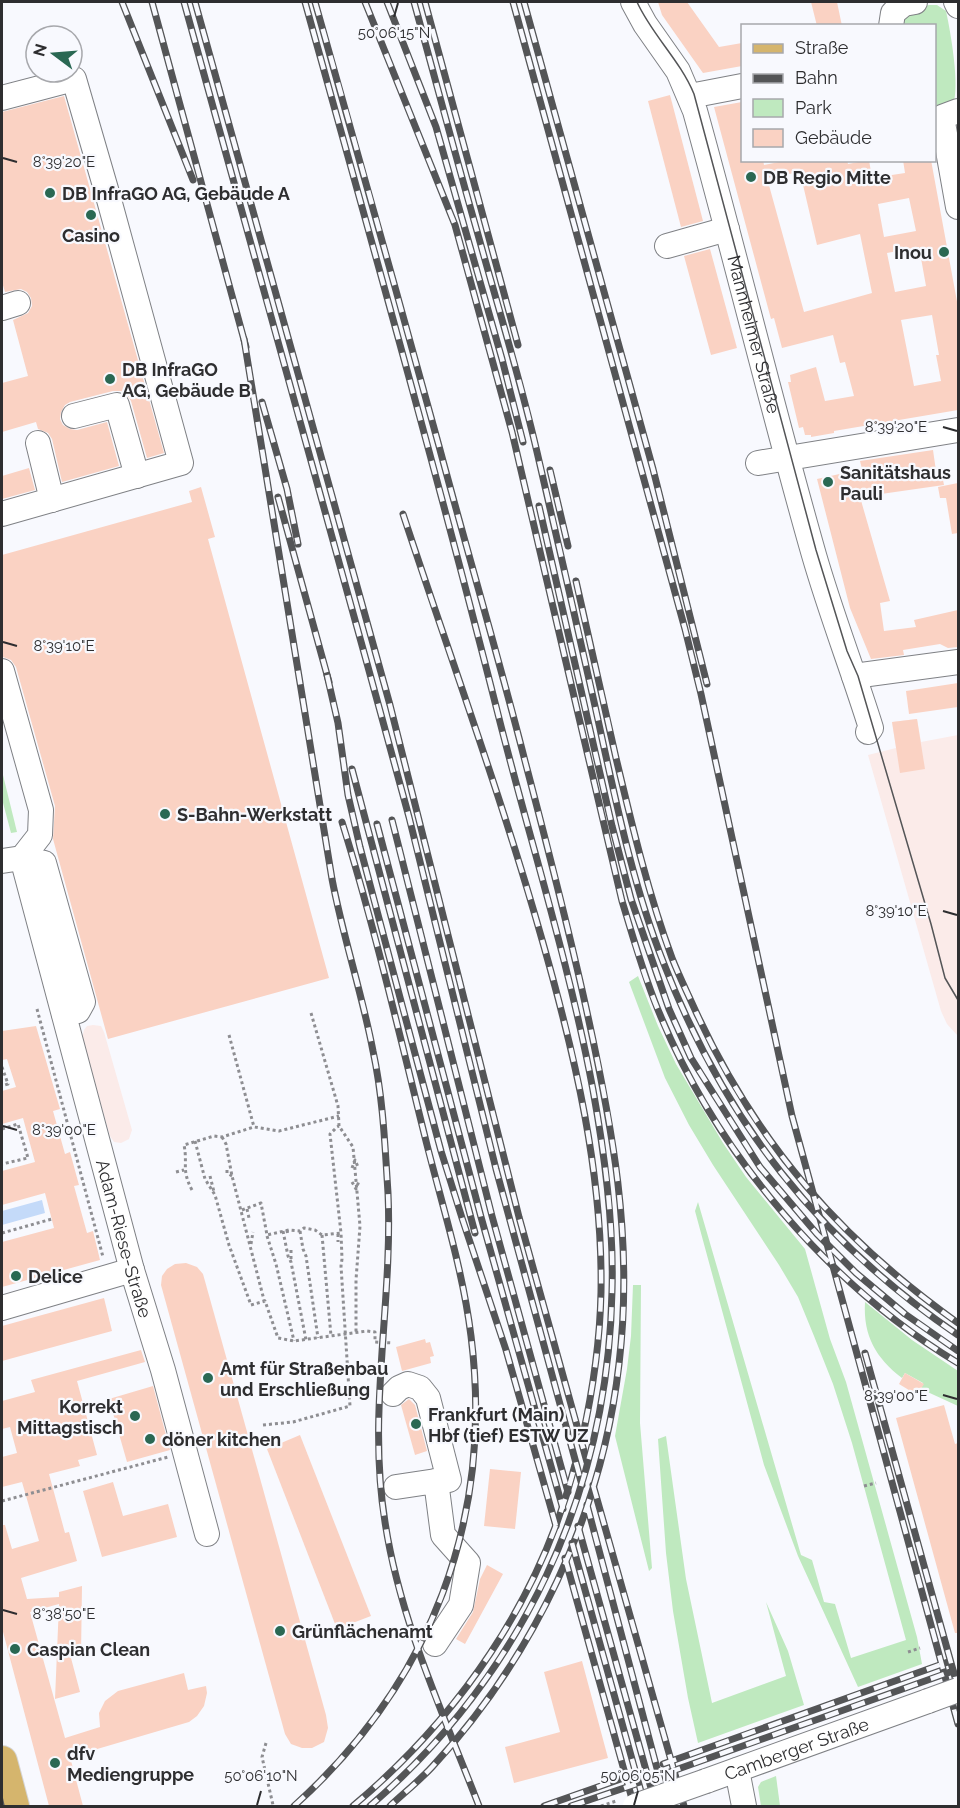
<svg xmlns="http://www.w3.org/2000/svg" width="960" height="1808" font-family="Raleway,sans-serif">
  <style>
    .industrial { fill: #fbebe9 }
    .green { fill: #bfe9bf }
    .water { fill: #c4daf9 }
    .building { fill: #fad2c3; fill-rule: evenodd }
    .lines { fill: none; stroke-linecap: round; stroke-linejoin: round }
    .minor-casing { stroke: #7f8185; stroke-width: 26 }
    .major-casing { stroke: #d5d5d6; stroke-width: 32 }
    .path { stroke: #8e8e92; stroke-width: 3; stroke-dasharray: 3 3; stroke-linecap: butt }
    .minor { stroke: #fff; stroke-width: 24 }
    .major { stroke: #d5b56d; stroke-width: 30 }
    .tram { stroke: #545557; stroke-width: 1.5 }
    .rail-casing { stroke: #545557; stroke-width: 7 }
    .rail { stroke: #f8f9fe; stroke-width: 4.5; stroke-dasharray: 14; stroke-linecap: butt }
    .minor-bridge-casing { stroke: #7f8185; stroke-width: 26; stroke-linecap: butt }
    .minor-bridge { stroke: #fff; stroke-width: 24 }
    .ticks { fill: none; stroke: #2e2e30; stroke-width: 2 }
    .poi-dot { fill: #2a6853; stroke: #f8f9fe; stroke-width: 2 }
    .labels { text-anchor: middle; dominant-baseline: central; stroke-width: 4.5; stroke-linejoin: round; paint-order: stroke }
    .poi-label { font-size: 18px; font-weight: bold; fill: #2e2e30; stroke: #f8f9fe; text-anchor: start }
    .street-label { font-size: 18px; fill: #2e2e30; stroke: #f8f9fe }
    .ticks-label { font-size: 15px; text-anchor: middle; fill: #2e2e30; stroke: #f8f9fe; stroke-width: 4.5; stroke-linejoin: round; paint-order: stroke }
  </style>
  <rect width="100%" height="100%" fill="#f8f9fe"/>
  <!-- industrial -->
  <g class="industrial">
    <path d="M917 719 921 742 958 735V1036L947 1024 941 1011 868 755 896 748 892 722Z"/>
    <path d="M93 1025 101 1026 104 1032 132 1130 129 1139 121 1143 114 1142 110 1136 82 1038 84 1030 87 1026Z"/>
  </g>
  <!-- green -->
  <g class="green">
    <path d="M929 5H937L946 11C951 34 960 86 953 105L935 108 934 26H902C904 10 915 9 929 5Z"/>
    <path d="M2 771 17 832 11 833 2 799Z"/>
    <path d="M638 976 658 1026 676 1064 723 1143 746 1177 805 1249 830 1339 846 1382 917 1637 922 1664 858 1687 798 1556 764 1465 695 1211 698 1202 801 1555 812 1560 824 1602 835 1604 851 1658 906 1640 852 1443 833 1384 814 1336 798 1297 779 1265 713 1165 689 1125 665 1078 629 982Z"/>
    <path d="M633 1285H641L640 1423 652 1568 649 1571 615 1436 627 1369 631 1336Z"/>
    <path d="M865 1302 912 1340 958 1371V1406L921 1389 923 1383 905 1373 902 1378C876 1358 863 1336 865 1302Z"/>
    <path d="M666 1436 686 1579 712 1703 786 1676 766 1602 788 1651 804 1705 698 1743 688 1698 673 1611 666 1553 658 1439Z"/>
    <path d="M776 1776 780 1806H761L758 1787 761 1782Z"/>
  </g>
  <!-- water -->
  <path class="water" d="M42 1200 45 1213 2 1225V1211Z"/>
  <!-- building -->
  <g class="building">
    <path d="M658 2H687L719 47 742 43V66L703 73 662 15Z"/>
    <path d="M811 2H837L842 26H817Z"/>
    <path d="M670 95 703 221 681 227 648 101Z"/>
    <path d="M64 96 164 453 147 458 131 401 127 395 121 391H113L70 402 65 405 61 412 60 419 63 425 70 429 77 430 107 422 119 466 62 482 52 439 48 433 38 429 36 422 2 432V383L28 376 13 320 28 313 32 306 31 298 27 292 21 289 5 292 2 282V112Z"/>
    <path d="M742 102V160H763L764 165 789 160H847L848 164 869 160 872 178 905 173 903 160H931L958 307V410L834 431V433L811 437V435H805L803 427 799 428 788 382H791L790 375 816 367 825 401 854 396 845 362 840 363 833 335 782 348 774 318 771 319 714 107ZM800 172 817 245 860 234 872 293 804 312 767 178ZM909 198 916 231 884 237 878 204ZM919 247 926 286 895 292 887 253ZM932 315 939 355H936L941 381 914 386 901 320Z"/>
    <path d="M710 249 737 348 711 355 684 256Z"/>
    <path d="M933 450 936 471 941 470 944 485 860 497 890 601 880 603 884 631 916 627 914 620 958 610V647L948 648 940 644 903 650 904 655 871 659 850 608 817 479 862 469 860 461Z"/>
    <path d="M29 468 35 490 2 499V476Z"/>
    <path d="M958 483V533L952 534 946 498H940L938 487Z"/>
    <path d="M201 487 215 537 208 539 329 978 108 1039 53 839 55 806 16 667 11 660 3 657 2 650V555L192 502 189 491Z"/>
    <path d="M958 683V707L909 714 906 691Z"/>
    <path d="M917 719 925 769 900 773 892 722Z"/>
    <path d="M36 1026 60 1109 53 1111 65 1154 70 1152 79 1185 74 1186 87 1233 93 1231 100 1260 2 1287V1242L54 1228 45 1193 2 1205V1171L35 1162 23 1118 2 1124V1091L16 1087 7 1059 2 1060V1031Z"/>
    <path d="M186 1263 197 1267 203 1274 326 1715 328 1728 324 1742 312 1748H302L291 1744 285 1734 161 1285 162 1276 167 1269 175 1264Z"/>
    <path d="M104 1298 112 1331 2 1361V1326Z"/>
    <path d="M425 1339 426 1343 430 1342 434 1356 430 1357 431 1363 402 1371 396 1347Z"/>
    <path d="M141 1350 145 1362 77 1381 97 1455 78 1460 80 1466 49 1474 65 1533 69 1532 77 1561 21 1578 27 1599 59 1597V1592L82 1586 81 1655 71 1658 80 1692 55 1699 59 1604 30 1612 65 1738 100 1727 99 1713 105 1701 118 1691 184 1673 188 1690 206 1686 207 1693 204 1706 197 1716 189 1722 70 1757 83 1806H49L2 1628V1525H5L12 1549 39 1541 22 1482 2 1487V1457L17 1453 10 1427 2 1429V1401L35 1392 31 1380Z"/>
    <path d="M905 1373 924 1384 917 1395 899 1384Z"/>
    <path d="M153 1386 170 1450 127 1462 109 1399Z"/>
    <path d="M409 1399 415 1405 427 1451 415 1455 401 1405Z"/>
    <path d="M944 1405 955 1444 958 1443V1633H955L896 1418Z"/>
    <path d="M300 1435 371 1616 337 1629 267 1449Z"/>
    <path d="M490 1469 521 1472 515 1529 484 1526Z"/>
    <path d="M113 1482 123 1516 168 1504 177 1537 102 1557 83 1491Z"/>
    <path d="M487 1565 503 1574 465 1644 456 1639 473 1612 480 1579Z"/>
    <path d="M582 1661 608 1758 514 1783 505 1747 560 1732 544 1672Z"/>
  </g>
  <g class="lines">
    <defs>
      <g id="minor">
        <path id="s1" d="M633 2 645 24 678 71 695 111C736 258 772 408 814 555 831 614 853 670 871 728L868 732"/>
        <path d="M956 2 958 6"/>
        <path d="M891 26 893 13 904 4 915 2"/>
        <path d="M690 96 742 86"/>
        <path d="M2 98 74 79 108 196 181 463 2 514"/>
        <path d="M958 111 942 117 958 207"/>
        <path d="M667 246 727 229"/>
        <path d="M2 308 18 303"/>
        <path d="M74 416 117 405 137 476"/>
        <path d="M38 443 52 500"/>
        <path d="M758 463 958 430"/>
        <path d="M2 671 41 810 40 835 22 858"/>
        <path d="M854 676 958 662"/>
        <path id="s2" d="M22 858 132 1270 163 1370 207 1534"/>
        <path d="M2 861 22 858 44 863 83 1002 78 1011 64 1014"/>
        <path d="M2 1308 132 1270"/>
        <path d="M393 1394 399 1388 408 1384 420 1388 428 1398 449 1480 436 1481"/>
        <path d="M396 1487 436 1481 443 1535 468 1563 461 1605 435 1644"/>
        <path d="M737 1770 744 1806"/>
        <path id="s3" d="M706 1781 928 1701"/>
      </g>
      <path id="major" d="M2 1761 14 1806"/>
    </defs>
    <!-- minor casing -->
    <use href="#minor" class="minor-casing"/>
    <!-- major casing -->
    <use href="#major" class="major-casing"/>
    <!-- path -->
    <g class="path">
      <path d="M37 1009 103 1257"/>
      <path d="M311 1013 338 1106 339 1126 353 1147 360 1226 356 1280V1332"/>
      <path d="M229 1035 254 1127"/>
      <path d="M2 1067 8 1084 2 1086"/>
      <path d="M2 1129 18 1124 28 1158 2 1164"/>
      <path d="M222 1137 226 1144 232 1176 264 1300"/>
      <path d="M195 1141 205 1179 215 1195 229 1245 251 1305 265 1301 278 1338 294 1341 367 1331 375 1332V1342L393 1343"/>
      <path d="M352 1168 355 1160 358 1167"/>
      <path d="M227 1170V1173L232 1176"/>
      <path d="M176 1172 184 1170"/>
      <path d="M210 1176 214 1192"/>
      <path d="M352 1182 356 1189 359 1181"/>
      <path d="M192 1190C181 1169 188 1165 184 1145L214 1136 222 1137 254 1127 279 1131 339 1116"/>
      <path d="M247 1209 249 1218"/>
      <path d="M242 1210 261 1203 267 1235 289 1230 300 1231 304 1228 315 1230 322 1235 341 1233 330 1134 337 1127 339 1126"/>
      <path d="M287 1230 288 1236"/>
      <path d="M283 1231 288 1256 291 1262 306 1340"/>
      <path d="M300 1231 303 1249 306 1256 318 1338"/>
      <path d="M2 1233 52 1219"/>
      <path d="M338 1234V1242"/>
      <path d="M322 1235 331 1336"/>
      <path d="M267 1236 276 1264 294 1341"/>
      <path d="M251 1244 253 1232"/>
      <path d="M291 1250V1260"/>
      <path d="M263 1425 293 1422 350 1406 341 1266 342 1259 341 1233"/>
      <path d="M864 1486 876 1483"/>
      <path d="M2 1501 168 1457"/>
      <path d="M908 1652 920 1648"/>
      <path d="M266 1743 262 1757 273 1805 271 1806"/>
      <path d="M601 1806 616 1801"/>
    </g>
    <!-- minor -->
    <use href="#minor" class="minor"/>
    <!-- major -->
    <use href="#major" class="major"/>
    <!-- tram -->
    <g class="tram">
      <path d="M637 2C652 35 680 60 694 94L816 550 847 651 858 676 931 924 945 978 958 1000"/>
      <path d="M2 1797 4 1806"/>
    </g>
    <defs>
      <g id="rail">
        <path d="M122 2 193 180"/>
        <path d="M152 2 246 347"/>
        <path d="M184 2 368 667 409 817 496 1169 582 1485"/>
        <path d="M195 2 390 705 519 1217 587 1462"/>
        <path d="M305 2C372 243 440 484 501 726 532 847 570 967 593 1090 605 1156 614 1224 612 1291 608 1493 522 1675 370 1806"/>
        <path d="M315 2C357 149 398 298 439 446 467 551 498 655 525 761 546 841 567 922 585 1003 612 1125 634 1238 619 1364 602 1514 534 1657 432 1767 419 1781 404 1793 390 1806"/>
        <path d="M365 2 455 225 512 432 622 901C634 940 645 980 661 1017 719 1156 830 1286 958 1363"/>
        <path d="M387 2 436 127 502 359 523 442"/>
        <path d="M414 2C435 78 455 154 477 231 497 304 520 378 537 452 557 537 576 621 595 706 614 792 631 881 664 964 725 1121 818 1240 958 1335"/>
        <path d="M425 2 518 345"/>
        <path d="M513 2 685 629 701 694 792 1116 958 1724"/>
        <path d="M524 2 653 469 707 684"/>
        <path d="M244 339 332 879C343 937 362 993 373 1051 383 1097 385 1146 388 1193 393 1303 367 1412 385 1522 400 1621 443 1713 479 1806"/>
        <path d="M262 402 287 489 298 544"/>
        <path d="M550 470 568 546"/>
        <path d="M278 497 329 682"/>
        <path d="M539 506 612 826 631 899 669 1009 691 1058 760 1167 817 1234 856 1273 905 1314 958 1351"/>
        <path d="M403 514C450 657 502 798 543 943 575 1056 603 1173 601 1292 600 1341 593 1390 582 1439"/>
        <path d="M576 581C589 640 603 699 616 758 632 825 648 893 672 958 679 976 688 994 696 1012 757 1144 840 1239 958 1323"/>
        <path d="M327 675 338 723 348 795 360 847 406 1020 441 1151 462 1218 506 1350 556 1526"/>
        <path d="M352 769 475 1233"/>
        <path d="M392 820 492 1216 568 1492"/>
        <path d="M377 824 481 1217 563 1509"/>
        <path d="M865 1353 958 1688"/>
        <path d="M593 1485 684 1806"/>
        <path d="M587 1505 667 1806"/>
        <path d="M578 1526 656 1806"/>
        <path d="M572 1543 645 1806"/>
        <path d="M565 1558 634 1806"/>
        <path d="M663 1764 948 1662"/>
        <path d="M667 1773 953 1671"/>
        <path d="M294 1806C431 1683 494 1519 471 1336 463 1271 443 1208 427 1145 400 1037 375 928 342 822"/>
        <path d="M353 1806C459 1717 540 1600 575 1465"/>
        <path d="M544 1806 632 1775"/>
        <path d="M571 1806 636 1784"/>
      </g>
    </defs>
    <!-- rail casing -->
    <use href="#rail" class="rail-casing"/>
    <!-- rail -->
    <use href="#rail" class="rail"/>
    <defs>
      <g id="minor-bridge">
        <path d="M928 1701 958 1690"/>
        <path d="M635 1806 706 1781"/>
      </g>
    </defs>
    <!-- minor-bridge casing -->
    <use href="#minor-bridge" class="minor-bridge-casing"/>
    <!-- minor-bridge -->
    <use href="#minor-bridge" class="minor-bridge"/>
  </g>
  <!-- ticks -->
  <path class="ticks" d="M394 17 398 3M3 158 17 162M943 427 957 431M3 642 17 646M943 911 957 915M3 1126 17 1130M943 1395 957 1399M3 1610 17 1614M257 1805 261 1791M634 1805 638 1791"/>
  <!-- markers -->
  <g class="poi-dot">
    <circle cx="751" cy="177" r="6"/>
    <circle cx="50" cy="193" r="6"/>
    <circle cx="91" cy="215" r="6"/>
    <circle cx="944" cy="252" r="6"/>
    <circle cx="110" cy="379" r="6"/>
    <circle cx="828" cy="482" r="6"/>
    <circle cx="165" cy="814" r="6"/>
    <circle cx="16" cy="1276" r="6"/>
    <circle cx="208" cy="1378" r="6"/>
    <circle cx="135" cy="1416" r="6"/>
    <circle cx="416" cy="1424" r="6"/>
    <circle cx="150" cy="1439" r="6"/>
    <circle cx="280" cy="1631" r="6"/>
    <circle cx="15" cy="1649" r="6"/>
    <circle cx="55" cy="1763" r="6"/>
  </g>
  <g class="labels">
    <!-- poi labels -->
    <g class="poi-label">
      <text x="763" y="177">DB Regio Mitte</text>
      <text x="62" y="193">DB InfraGO AG, Gebäude A</text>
      <text x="91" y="235" text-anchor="middle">Casino</text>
      <text x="932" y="252" text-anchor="end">Inou</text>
      <text x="122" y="369">DB InfraGO<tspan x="122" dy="21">AG, Gebäude B</tspan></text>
      <text x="840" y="472">Sanitätshaus<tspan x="840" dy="21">Pauli</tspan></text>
      <text x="177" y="814">S-Bahn-Werkstatt</text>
      <text x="28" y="1276">Delice</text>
      <text x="220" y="1368">Amt für Straßenbau<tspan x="220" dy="21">und Erschließung</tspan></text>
      <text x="123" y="1406" text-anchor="end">Korrekt<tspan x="123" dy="21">Mittagstisch</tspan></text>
      <text x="428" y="1414">Frankfurt (Main)<tspan x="428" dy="21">Hbf (tief) ESTW UZ</tspan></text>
      <text x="162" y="1439">döner kitchen</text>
      <text x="292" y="1631">Grünflächenamt</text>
      <text x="27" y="1649">Caspian Clean</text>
      <text x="67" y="1753">dfv<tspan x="67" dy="21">Mediengruppe</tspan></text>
    </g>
    <!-- street labels -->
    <g class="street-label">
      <text stroke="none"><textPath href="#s1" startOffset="357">Mannheimer Straße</textPath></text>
      <text stroke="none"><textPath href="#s2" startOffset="394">Adam-Riese-Straße</textPath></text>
      <text stroke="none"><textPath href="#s3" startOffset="96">Camberger Straße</textPath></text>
    </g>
  </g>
  <g class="ticks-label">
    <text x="394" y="38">50°06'15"N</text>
    <text x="64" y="167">8°39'20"E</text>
    <text x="896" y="432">8°39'20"E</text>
    <text x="64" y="651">8°39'10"E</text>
    <text x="896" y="916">8°39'10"E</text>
    <text x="64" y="1135">8°39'00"E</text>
    <text x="896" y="1401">8°39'00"E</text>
    <text x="64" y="1619">8°38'50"E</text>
    <text x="261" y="1781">50°06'10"N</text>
    <text x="638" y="1781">50°06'05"N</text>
  </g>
  <!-- border -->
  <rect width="960" height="1808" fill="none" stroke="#2e2e30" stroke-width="6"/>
  <!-- legend -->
  <rect x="741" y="24" width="195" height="138" fill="#f8f9fe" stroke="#a7a8ac" stroke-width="1.5"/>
  <rect x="753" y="44" width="30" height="9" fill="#d5b56d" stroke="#a7a8ac" stroke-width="1.5"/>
  <text x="795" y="54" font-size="18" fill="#2e2e30">Straße</text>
  <rect x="753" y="74" width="30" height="9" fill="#545557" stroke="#a7a8ac" stroke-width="1.5"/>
  <text x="795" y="84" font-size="18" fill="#2e2e30">Bahn</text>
  <rect x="753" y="99" width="30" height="18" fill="#bfe9bf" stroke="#a7a8ac" stroke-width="1.5"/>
  <text x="795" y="114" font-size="18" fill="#2e2e30">Park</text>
  <rect x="753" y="129" width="30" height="18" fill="#fad2c3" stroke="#a7a8ac" stroke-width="1.5"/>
  <text x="795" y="144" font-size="18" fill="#2e2e30">Gebäude</text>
  <!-- north arrow -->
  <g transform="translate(54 54) rotate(286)"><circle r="28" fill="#f8f9fe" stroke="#a7a8ac" stroke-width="1.5"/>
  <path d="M0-4.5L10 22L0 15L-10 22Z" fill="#2a6853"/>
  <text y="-9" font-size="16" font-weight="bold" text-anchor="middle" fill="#2e2e30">N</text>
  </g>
</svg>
